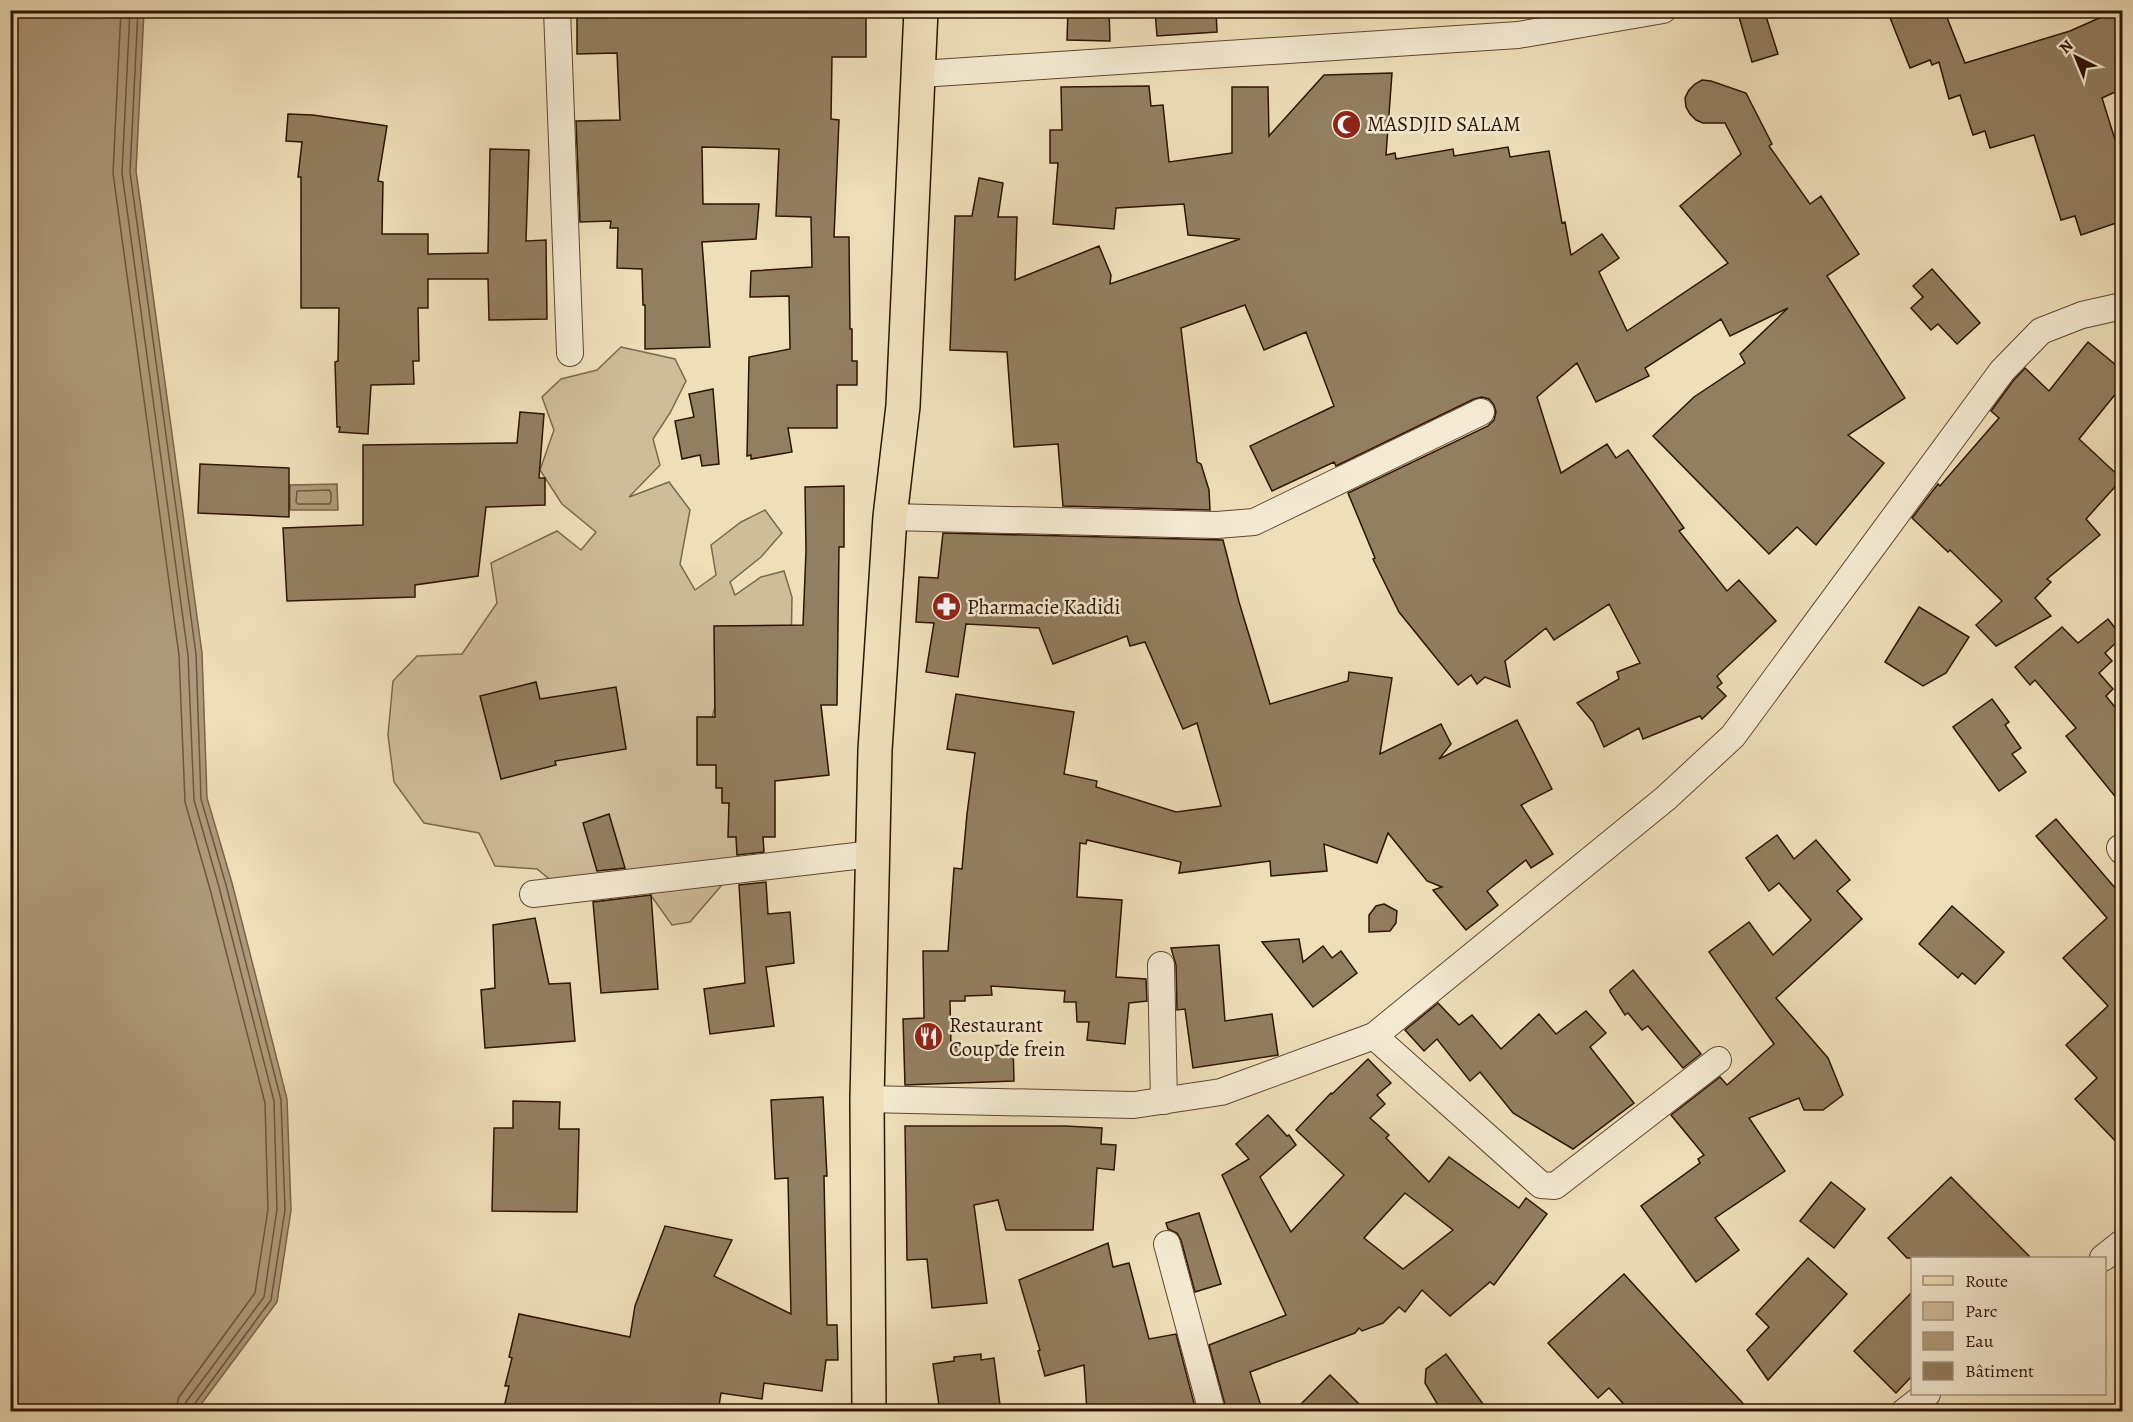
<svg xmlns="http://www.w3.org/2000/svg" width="2133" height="1422" font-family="Alegreya,serif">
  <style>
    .green { fill: #cebc9a; stroke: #7e684d; stroke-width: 1.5 }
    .water { fill: #ad9a7a; stroke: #7b6449; stroke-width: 1.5 }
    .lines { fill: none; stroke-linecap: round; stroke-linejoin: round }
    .shore { stroke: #6e573d; stroke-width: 1.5 }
    .building { fill: #927e60; stroke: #2f1400; stroke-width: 1.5; fill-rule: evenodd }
    .street-casing { stroke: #5f472e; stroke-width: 28 }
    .primary-casing { stroke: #2f1400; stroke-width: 36 }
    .street { stroke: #f4ead2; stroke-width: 26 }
    .primary { stroke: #eedfb9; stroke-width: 33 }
    .labels { text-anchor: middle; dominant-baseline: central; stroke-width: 5; stroke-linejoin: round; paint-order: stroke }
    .poi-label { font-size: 21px; fill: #2f1400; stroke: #f4ead2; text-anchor: start }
  </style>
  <rect width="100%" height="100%" fill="#eedfb9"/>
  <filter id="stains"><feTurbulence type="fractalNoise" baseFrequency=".00333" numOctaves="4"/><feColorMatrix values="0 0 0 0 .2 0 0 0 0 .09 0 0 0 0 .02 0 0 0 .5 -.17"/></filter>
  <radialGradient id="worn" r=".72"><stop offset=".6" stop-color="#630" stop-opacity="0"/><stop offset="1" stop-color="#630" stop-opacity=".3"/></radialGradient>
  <!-- green -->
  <path class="green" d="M621 347 675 359 686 381 670 413 653 439 660 465 629 497 669 482 690 510 680 564 695 590 716 575 711 545 741 522 765 510 782 533 761 557 730 582 735 595 761 577 784 571 792 597 791 652 726 665 708 733 745 840 733 872 690 922 672 925 647 890 559 887 537 869 495 866 479 833 424 823 394 782 388 735 393 681 417 656 462 654 497 603 491 563 557 531 581 550 596 532 562 504 540 470 554 430 542 397 561 379 597 370Z"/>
  <!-- water -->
  <g class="water">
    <path d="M10 11H144L136 171 202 653 207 798 232 883 287 1099 291 1210 277 1302 196 1411H11Z"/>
    <path d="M337 484 338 510H290V485Z"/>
  </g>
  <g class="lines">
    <!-- shore -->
    <g class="shore">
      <path d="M121 10 113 173 179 655 185 802 210 889 265 1103 268 1209 255 1293 179 1397 175 1412"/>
      <path d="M130 10 122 173 188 655 194 800 219 887 274 1101 277 1209 264 1297 186 1402 184 1412"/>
      <path d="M138 10 130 172 196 654 201 799 226 885 281 1100 285 1210 271 1300 193 1406 191 1412"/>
      <path d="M297 491 329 490 331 493V502L329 504H298L296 502Z"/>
    </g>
  </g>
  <!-- building -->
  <g class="building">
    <path d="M615 10H866V57H832L831 119 839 120 834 237H849L850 329H852V361H857V385H837V428H788L792 452 751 459V455L747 456 749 357 790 349 789 296 750 297 751 271 812 267 811 217 776 216 779 149 702 147 703 204H759L756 239 702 242 710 347 645 349V305H643L642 269 617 268 618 228H610L611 221 580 222 576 121 620 120 617 53 577 54V14L615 13Z"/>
    <path d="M1068 10H1109L1110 41 1067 40Z"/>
    <path d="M1155 10H1216L1217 32 1157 36Z"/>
    <path d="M1737 10H1764L1778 54 1752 62Z"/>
    <path d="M1887 10H1944L1965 63 2070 31 2117 10H2122V89L2102 98 2122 162V221L2081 235 2075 216 2061 220 2034 135 1990 148 1985 131 1973 135 1960 95 1949 99 1939 62 1932 65 1930 60 1910 68Z"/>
    <path d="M1392 73 1386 155 1395 153 1396 159 1453 149 1454 156 1508 147 1510 157 1549 151 1562 223 1565 222 1571 255 1602 234 1619 258 1599 272 1627 331 1728 263 1680 206 1741 154 1725 123H1703L1696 120 1690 114 1686 107 1685 98 1689 90 1695 84 1702 80 1711 81 1746 93 1772 144 1769 146 1810 204 1821 196 1859 254 1827 276 1905 398 1848 435 1884 463 1816 545 1797 527 1769 554 1653 436 1694 397 1745 363 1740 354 1788 308 1730 336 1721 319 1645 368 1649 376 1596 402 1577 363 1537 397 1561 473 1607 444 1616 458 1628 450 1684 528 1679 531 1727 591 1739 580 1776 621 1717 676 1722 683 1717 687 1726 696 1702 719 1700 716 1643 739 1639 728 1604 747 1593 722 1577 703 1619 679 1617 672 1640 663 1609 604 1554 640 1546 628 1505 661 1510 687 1485 677 1477 684 1471 675 1458 685 1399 612 1373 559 1375 558 1348 493 1488 426 1494 420 1496 412 1494 405 1489 399 1482 397 1474 399 1336 466 1334 462 1272 491 1250 446 1334 406 1306 332 1264 350 1245 305 1181 328 1197 462 1201 464 1209 490 1210 510 1063 506 1058 444 1014 447 1007 352 950 350 955 216H972L979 178 1003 183 998 217H1017L1015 280 1099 246 1111 275 1110 284 1240 239 1188 235 1184 204 1116 208 1114 229 1053 224 1058 163H1050V130H1062L1061 87 1149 86 1151 106 1163 105 1169 162 1232 153V87H1268L1269 136 1324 75Z"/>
    <path d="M288 114 313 115 387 126 378 181 383 182 382 234H428V254L488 253 490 149 529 150 526 241 546 240 547 319 489 320 488 279H428V308H418L419 361H413L414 384 371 385 368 434 339 432 340 427H337L335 362 338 361 339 308H301V177H298L302 142 286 141Z"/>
    <path d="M1932 269 1980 323 1957 344 1938 324 1931 330 1911 308 1923 297 1913 286Z"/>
    <path d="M2088 342 2122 370V386L2079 439 2122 479 2086 519 2100 535 2047 579 2051 582 2035 598 2051 616 1996 646 1976 625 2002 601 1950 550 1948 552 1912 518 1938 484 1940 486 1999 418 1991 411 2013 381 2025 368 2049 391Z"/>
    <path d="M713 389 719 464 702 466 700 455 682 459 675 421 694 417 689 394Z"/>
    <path d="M520 412 544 414 539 478H545V505L486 507 478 576 415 585V597L287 601 283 528 363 525V445L517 443Z"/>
    <path d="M200 464 289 468V517L198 513Z"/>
    <path d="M844 486V547H839L837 705H821L829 775 775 781V837H763L764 852 737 855 736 837H728L729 803H722V788H716V765H697V717H715L714 626 803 625 806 551 805 487Z"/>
    <path d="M943 533 1223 540 1239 602 1270 704 1348 681 1349 672 1392 678 1380 754 1441 724 1451 744 1439 759 1517 720 1552 789 1521 805 1553 854 1531 868 1526 860 1487 891 1498 905 1466 930 1433 890 1442 887 1427 881 1388 833 1377 863 1324 844 1327 871 1271 876 1270 861 1179 873 1181 862 1087 840 1086 844 1080 843 1077 897 1122 900 1116 977 1146 979 1147 1001 1129 1003 1125 1044 1087 1040 1089 1022H1077L1076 1002H1064L1065 991 991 986 992 995 965 996V1001H950L951 1047 1013 1045 1014 1081 905 1085 903 1019 924 1018 923 951H948L954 868 962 869 967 814 975 753 947 749 956 694 1074 712 1064 774 1097 781 1096 787 1176 812 1221 806 1197 723 1183 729 1145 642 1130 646 1127 636 1053 664 1039 628 966 624 958 677 926 672 934 623 916 622 919 577 938 578Z"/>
    <path d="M1919 607 1969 637 1946 673 1923 686 1885 662Z"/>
    <path d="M2108 619 2122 637 2105 653 2112 661 2099 673 2113 689 2106 696 2122 716V805L2066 736 2076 728 2035 680 2030 685 2015 667 2062 627 2078 643Z"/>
    <path d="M536 682 540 699 616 687 626 749 555 761 556 765 501 779 480 696Z"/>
    <path d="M1992 699 2009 722 2005 725 2021 748 2012 754 2026 772 1999 791 1953 727Z"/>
    <path d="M609 814 625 868 597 871 583 823Z"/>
    <path d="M2056 819 2122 896V1148L2075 1099 2097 1078 2066 1045 2108 1006 2063 958 2107 918 2036 836Z"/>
    <path d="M1777 835 1794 859 1816 840 1850 880 1837 891 1862 919 1776 998 1828 1058 1843 1095 1823 1110H1804L1799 1098 1749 1118 1785 1171 1715 1218 1739 1250 1696 1282 1641 1206 1700 1163 1698 1159 1704 1155 1671 1115 1720 1077 1727 1085 1774 1044 1709 952 1749 922 1773 955 1811 920 1779 883 1769 891 1746 858Z"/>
    <path d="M766 882 768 914 790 912 794 963 766 967 774 1026 710 1034 704 989 745 983 739 885Z"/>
    <path d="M651 895 658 989 601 993 593 902Z"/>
    <path d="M1384 904 1397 911 1396 923 1390 931 1369 932V915L1376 906Z"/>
    <path d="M1952 906 2004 952 1975 984 1962 973 1958 978 1919 944Z"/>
    <path d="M535 918 549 984 570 983 575 1041 485 1048 481 990 495 988 493 925Z"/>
    <path d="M1299 939 1303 962 1323 946 1332 958 1341 951 1357 973 1313 1007 1262 942Z"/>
    <path d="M1219 945 1225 1021 1272 1014 1278 1055 1193 1068 1185 1009 1177 1010 1176 965 1171 948Z"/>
    <path d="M1633 970 1701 1054 1683 1068 1648 1026 1642 1030 1628 1013 1625 1015 1610 992V990Z"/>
    <path d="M1438 1003 1459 1025 1472 1015 1501 1049 1539 1014 1556 1034 1586 1011 1606 1033 1590 1047 1634 1103 1573 1149 1513 1113 1480 1072 1470 1081 1437 1039 1424 1051 1405 1030Z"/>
    <path d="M1368 1059 1391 1083 1377 1095 1385 1104 1370 1118 1389 1135 1386 1138 1429 1182 1449 1157 1519 1208 1526 1198 1547 1214 1494 1285 1490 1282 1450 1316 1422 1290 1405 1312 1399 1307 1383 1323 1362 1331 1359 1328 1355 1333 1250 1372 1263 1412H1227L1209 1345 1286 1315 1222 1175 1249 1159 1236 1144 1268 1115 1287 1136 1289 1135 1296 1145 1260 1177 1291 1232 1344 1175 1296 1130 1331 1093 1332 1094ZM1405 1193 1453 1230 1403 1269 1364 1238Z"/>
    <path d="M823 1097 827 1176H824L827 1325H837L838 1360H826L822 1391 764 1383 762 1399 721 1393 718 1412H503L509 1386H505L512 1358 509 1357 519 1314 630 1337 635 1306 665 1226 732 1240 714 1276 791 1314 788 1178 775 1179 771 1100Z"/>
    <path d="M513 1101 560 1102 559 1129H579L577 1212 492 1211 494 1128H513Z"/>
    <path d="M905 1126H1066L1102 1128 1101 1144 1116 1145 1114 1170 1097 1168 1093 1230H1006L998 1200 974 1205 987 1303 932 1308 927 1259 907 1260Z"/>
    <path d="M1951 1177 2031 1258H1907L1888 1238Z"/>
    <path d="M1831 1182 1865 1209 1834 1248 1800 1221Z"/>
    <path d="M1199 1213 1221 1284 1195 1292 1181 1240 1177 1233 1168 1229 1166 1223Z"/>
    <path d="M1108 1243 1113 1267 1129 1263 1149 1339 1176 1334 1196 1411 1087 1412 1084 1365 1045 1376 1038 1351 1040 1350 1019 1280Z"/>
    <path d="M1808 1258 1847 1294 1768 1380 1747 1350 1769 1327 1756 1314Z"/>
    <path d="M1624 1274 1675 1330 1751 1412H1631L1609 1388 1598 1398 1548 1343Z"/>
    <path d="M1912 1292V1376L1896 1393 1854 1351Z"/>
    <path d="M981 1354V1360L994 1358 1000 1405 986 1407V1412H940L933 1364 954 1361V1357Z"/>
    <path d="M1446 1354 1489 1412H1442L1425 1383 1426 1369Z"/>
    <path d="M1330 1375 1367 1412H1293Z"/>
  </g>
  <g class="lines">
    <defs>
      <g id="street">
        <path d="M557 10 570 353"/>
        <path d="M920 74 1518 35 1663 10"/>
        <path d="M890 517 1217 525 1254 522 1481 412"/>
        <path d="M2120 848 2122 851"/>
        <path d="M533 894 872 854"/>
        <path d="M1161 965 1164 1101"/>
        <path d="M1374 1036 1541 1185 1555 1186 1718 1060"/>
        <path d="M867 1099 1134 1105 1221 1092 1374 1036 1666 798 1733 736 2002 371 2041 331 2082 315 2122 306"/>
        <path d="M1167 1244 1212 1412"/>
        <path d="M2103 1258 2122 1243"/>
        <path d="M1904 1412 1927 1394"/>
      </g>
      <path id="primary" d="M869 1412 867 1099 875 750 890 517 903 406 921 10"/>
    </defs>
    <!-- street casing -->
    <use href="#street" class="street-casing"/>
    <!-- primary casing -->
    <use href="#primary" class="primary-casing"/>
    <!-- street -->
    <use href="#street" class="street"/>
    <!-- primary -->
    <use href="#primary" class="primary"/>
  </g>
  <!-- icons -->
  <defs>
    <symbol id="mosque-disc" viewBox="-11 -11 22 22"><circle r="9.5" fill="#8f2418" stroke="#f4ead2"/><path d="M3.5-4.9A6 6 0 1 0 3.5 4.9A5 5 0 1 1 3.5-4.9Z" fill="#fff"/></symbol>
    <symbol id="pharmacy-disc" viewBox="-11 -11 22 22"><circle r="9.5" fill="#8f2418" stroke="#f4ead2"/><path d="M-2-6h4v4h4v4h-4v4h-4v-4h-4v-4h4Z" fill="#fff"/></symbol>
    <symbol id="restaurant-disc" viewBox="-11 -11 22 22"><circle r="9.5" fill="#8f2418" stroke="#f4ead2"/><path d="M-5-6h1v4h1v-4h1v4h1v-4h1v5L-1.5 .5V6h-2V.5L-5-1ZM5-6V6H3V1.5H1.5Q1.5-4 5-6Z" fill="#fff"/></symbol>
  </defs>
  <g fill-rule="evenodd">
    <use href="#mosque-disc" x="1330" y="108" width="33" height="33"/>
    <use href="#pharmacy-disc" x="930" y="590" width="33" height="33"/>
    <use href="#restaurant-disc" x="912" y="1020" width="33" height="33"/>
  </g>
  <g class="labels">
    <!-- poi labels -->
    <g class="poi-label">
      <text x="1367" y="124">MASDJID SALAM</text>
      <text x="967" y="607">Pharmacie Kadidi</text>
      <text x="949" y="1025">Restaurant<tspan x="949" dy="24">Coup de frein</tspan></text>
    </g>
  </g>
  <!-- margin -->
  <rect width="2133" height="1422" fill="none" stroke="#eedfb9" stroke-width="36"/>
  <rect x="12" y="12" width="2109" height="1398" fill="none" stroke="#2f1400" stroke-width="3"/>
  <rect x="18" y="18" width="2097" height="1386" fill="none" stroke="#2f1400" stroke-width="1.5"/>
  <!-- legend -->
  <rect x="1911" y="1257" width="195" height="138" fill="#f4ead2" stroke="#a5947e" stroke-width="1.5"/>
  <rect x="1923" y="1276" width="30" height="9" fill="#eedfb9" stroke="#a5947e" stroke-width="1.5"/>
  <text x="1965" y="1287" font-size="18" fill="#2f1400">Route</text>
  <rect x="1923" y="1302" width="30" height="18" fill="#cebc9a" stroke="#a5947e" stroke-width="1.5"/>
  <text x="1965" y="1317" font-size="18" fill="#2f1400">Parc</text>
  <rect x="1923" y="1332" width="30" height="18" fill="#ad9a7a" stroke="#a5947e" stroke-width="1.5"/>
  <text x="1965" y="1347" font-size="18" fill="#2f1400">Eau</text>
  <rect x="1923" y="1362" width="30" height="18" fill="#927e60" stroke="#a5947e" stroke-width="1.5"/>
  <text x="1965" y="1377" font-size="18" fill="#2f1400">Bâtiment</text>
  <!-- north arrow -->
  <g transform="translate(2076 57) rotate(317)" stroke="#f4ead2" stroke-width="4.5" paint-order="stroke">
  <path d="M0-4.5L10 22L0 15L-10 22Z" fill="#2f1400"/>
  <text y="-9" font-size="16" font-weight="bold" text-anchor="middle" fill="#2f1400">N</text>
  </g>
  <rect width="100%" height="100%" filter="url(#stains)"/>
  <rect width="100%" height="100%" fill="url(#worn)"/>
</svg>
